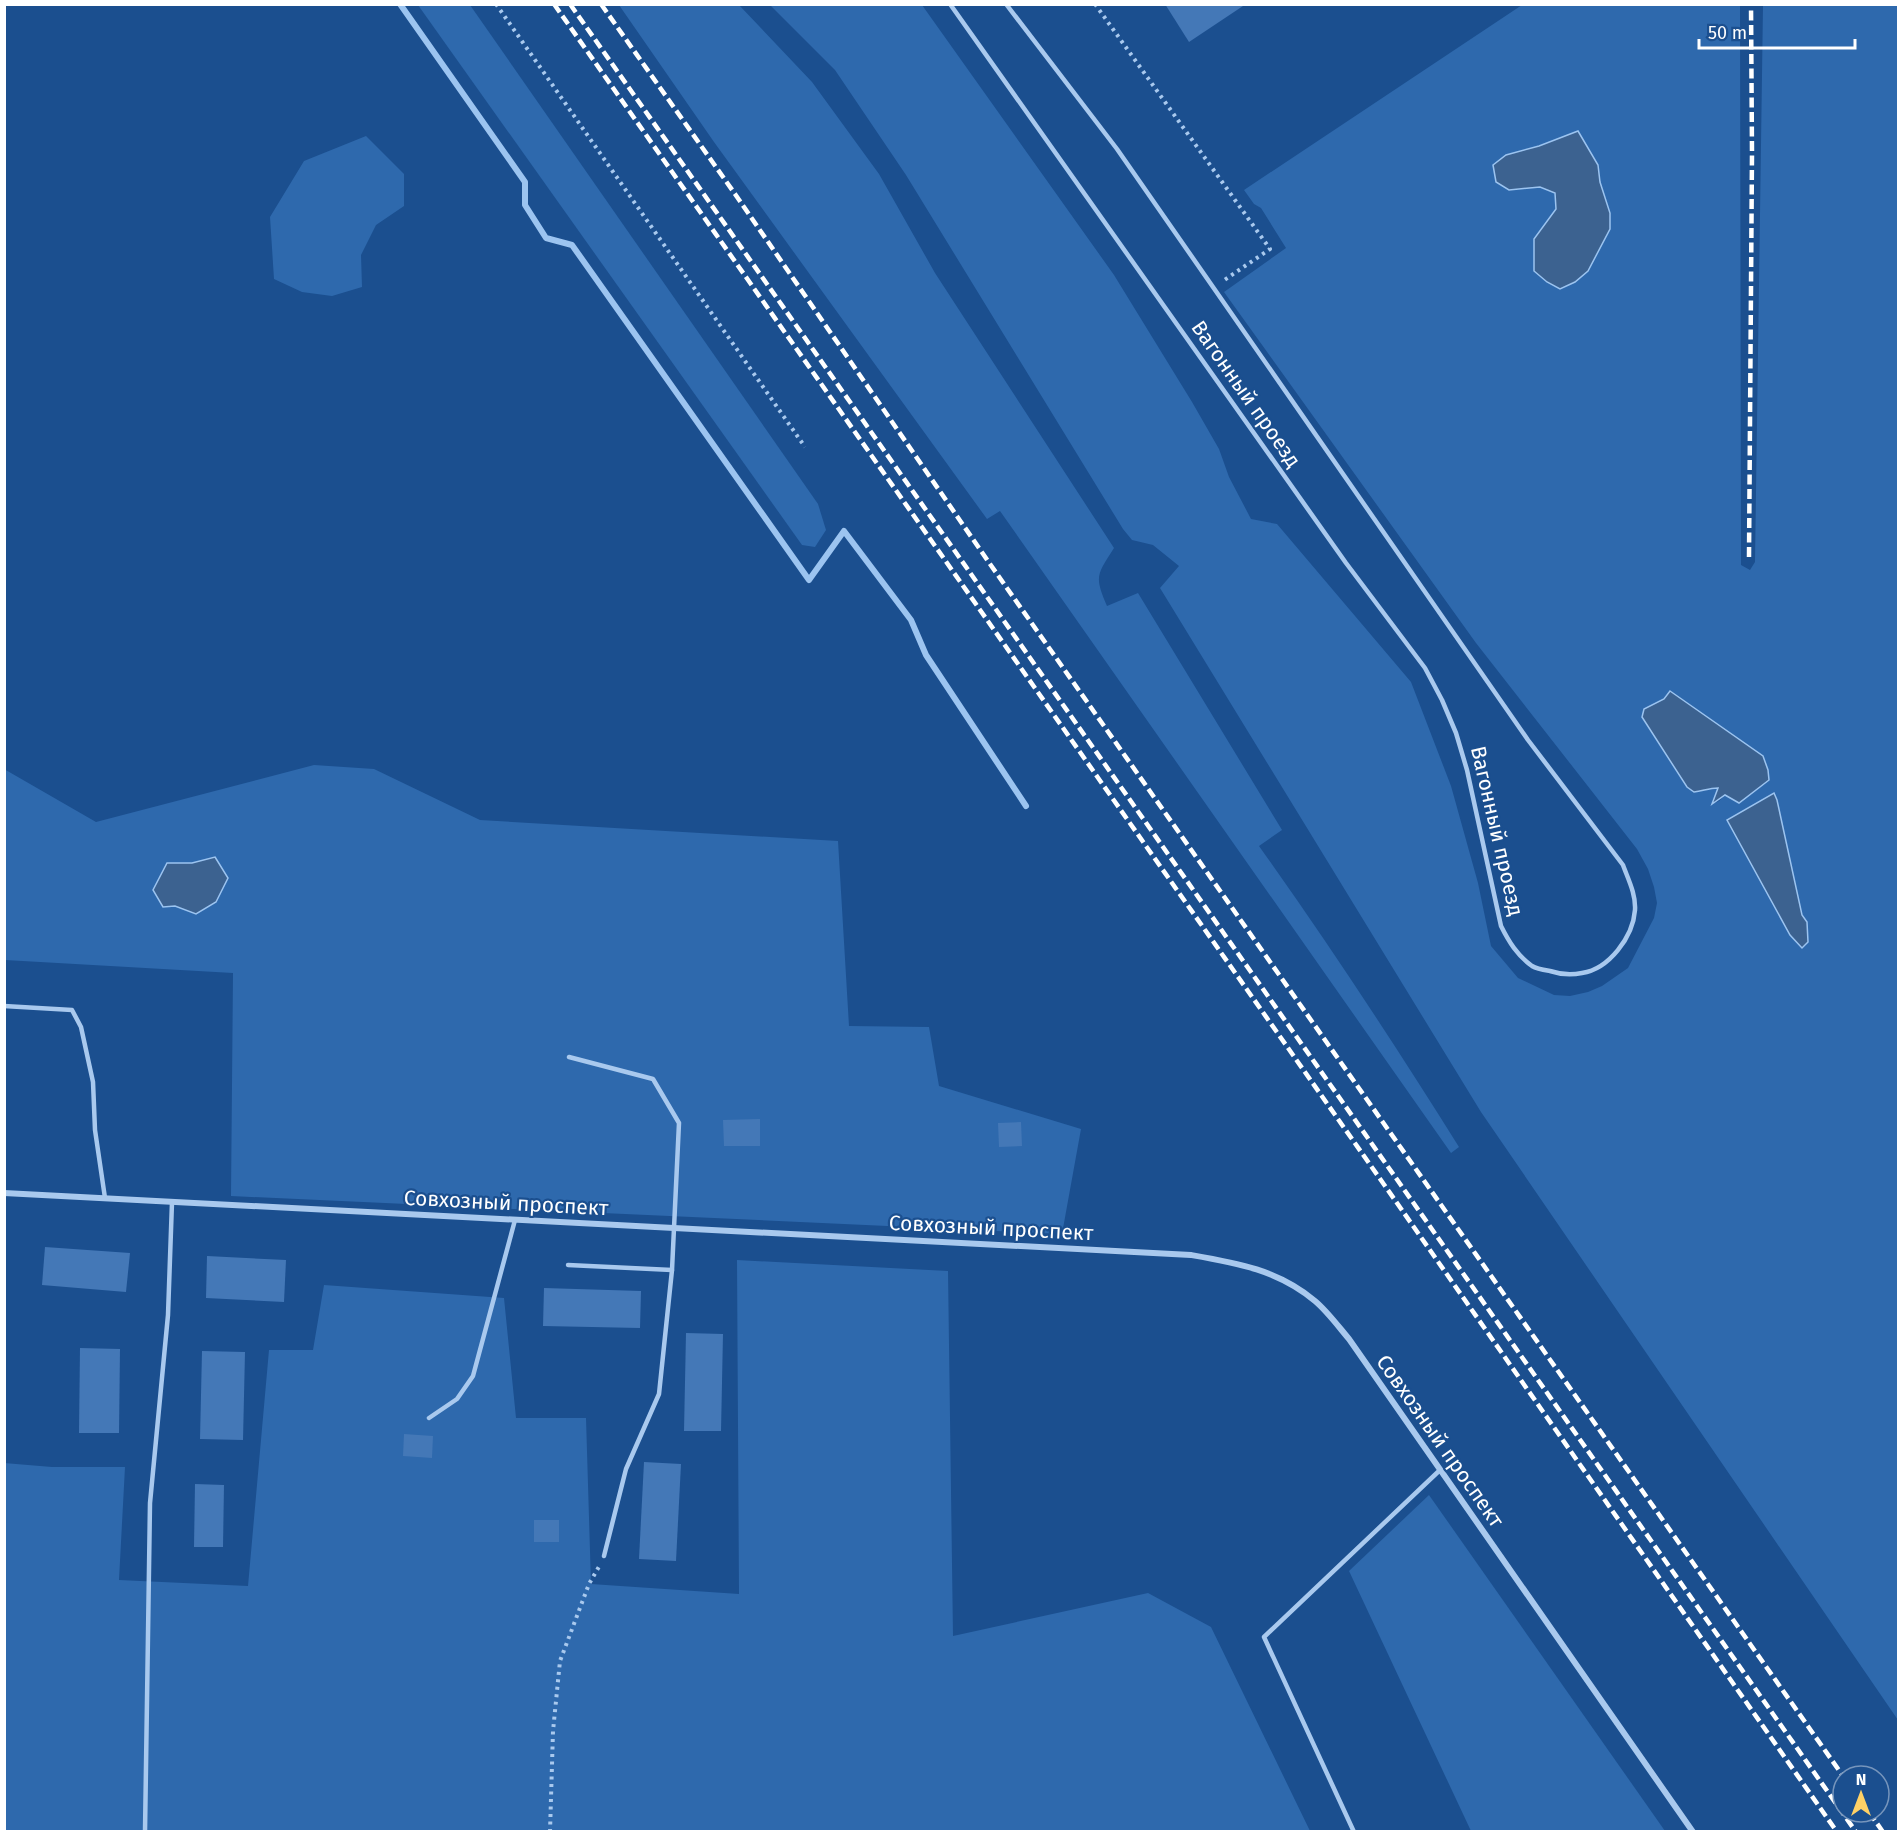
<svg xmlns="http://www.w3.org/2000/svg" width="1903" height="1836" font-family="'Fira Sans',sans-serif">
  <style>
    .green { fill: #2e69ad; fill-rule: evenodd }
    .water { fill: #3c6290; stroke: #9cc4f0; stroke-width: 1.5 }
    .lines { fill: none; stroke-linecap: round; stroke-linejoin: round }
    .stream { stroke: #9cc4f0; stroke-width: 6 }
    .building { fill: #4478b7 }
    .path { stroke: #a9c9ee; stroke-width: 4; stroke-dasharray: 3 4.5; stroke-linecap: butt }
    .service { stroke: #a9c9ee; stroke-width: 4.5 }
    .minor { stroke: #a9c9ee; stroke-width: 6 }
    .rail { stroke: #fff; stroke-width: 4.5; stroke-dasharray: 10 4.5; stroke-linecap: butt }
    .labels { text-anchor: middle; dominant-baseline: central; stroke-width: 4.5; stroke-linejoin: round; paint-order: stroke }
    .street-label { font-size: 21px; fill: #fff; stroke: #1b4f8f }
  </style>
  <rect width="100%" height="100%" fill="#1b4f8f"/>
  <!-- green -->
  <g class="green">
    <path d="M418 5H470L818 504 826 530 815 547 802 545Z"/>
    <path d="M619 5H739L812 82 879 174 935 273 1114 548C1097 575 1094 576 1107 606L1138 593 1282 830 1259 846C1329 944 1395 1045 1459 1147L1451 1153 1000 511 987 519 714 142Z"/>
    <path d="M770 5H922L1114 275 1192 402 1219 449 1229 477 1251 519 1277 524 1411 682 1451 786 1478 883 1491 946 1518 978 1554 995 1570 996 1588 992 1602 986 1628 968 1654 918 1657 903 1654 887 1648 869 1637 849 1476 643 1224 292 1286 248 1261 208 1254 204 1244 190 1522 5H1740L1741 565 1750 570 1755 562 1763 5H1898V1720L1481 1112 1160 588 1179 566 1153 545 1132 540 1123 529 906 175 835 70ZM1539 146 1598 165 1600 182 1610 213 1534 239 1556 209 1555 193 1540 187 1506 155ZM1671 691 1725 795 1719 801 1712 804 1718 788C1709 788 1703 791 1694 792L1687 787 1642 718 1644 709 1664 699ZM1774 793 1777 800 1802 916 1796 942 1790 935 1728 820Z"/>
    <path d="M366 136 404 174V206L376 225 361 255 362 287 332 296 302 292 274 279 270 217 304 161Z"/>
    <path d="M314 765 374 769 480 820 838 841 849 1026 929 1027 939 1086 1081 1129 1062 1234 231 1196 233 973 5 960 4 769 96 822Z"/>
    <path d="M737 1260 948 1271 953 1636 1148 1593 1211 1627 1310 1831H5L4 1463 52 1467H125L119 1580 248 1586 269 1350H313L324 1285 504 1298 516 1418H586L591 1584 739 1594Z"/>
    <path d="M1429 1495 1665 1831H1471L1349 1571Z"/>
  </g>
  <!-- water -->
  <g class="water">
    <path d="M1578 131 1598 165 1600 182 1610 213V229L1588 271 1575 282 1560 289 1547 282 1534 271V239L1556 209 1555 193 1540 187 1509 190 1496 182 1493 165 1506 155 1539 146Z"/>
    <path d="M1670 691 1763 756 1768 770 1769 780 1739 803 1725 795 1712 804 1718 788C1709 788 1703 791 1694 792L1687 787 1642 717 1644 709 1664 699Z"/>
    <path d="M1774 793 1777 800 1802 915 1807 922 1808 942 1802 948 1790 935 1727 820Z"/>
    <path d="M215 857 228 878 216 902 196 914 175 906 163 907 153 890 167 863H192Z"/>
  </g>
  <g class="lines">
    <!-- stream -->
    <path class="stream" d="M400 4 525 182V205L546 238 572 245 809 580 844 531 911 620 926 655 1026 806"/>
  </g>
  <!-- building -->
  <g class="building">
    <path d="M1165 4H1246L1189 42Z"/>
    <path d="M760 1119V1146H724L723 1120Z"/>
    <path d="M1021 1122 1022 1146 999 1147 998 1123Z"/>
    <path d="M45 1247 130 1253 126 1292 42 1285Z"/>
    <path d="M207 1256 286 1260 284 1302 206 1298Z"/>
    <path d="M544 1288 641 1291 640 1328 543 1326Z"/>
    <path d="M686 1333 723 1334 721 1431H684Z"/>
    <path d="M80 1348 120 1349 119 1433H79Z"/>
    <path d="M202 1351 245 1352 243 1440 200 1439Z"/>
    <path d="M404 1434 433 1436 432 1458 403 1456Z"/>
    <path d="M644 1462 681 1464 676 1561 639 1559Z"/>
    <path d="M195 1484 224 1485 223 1547H194Z"/>
    <rect x="534" y="1520" width="25" height="22"/>
  </g>
  <g class="lines">
    <!-- path -->
    <g class="path">
      <path d="M496 4 805 447"/>
      <path d="M1095 4 1270 249 1223 281"/>
      <path d="M550 1832 553 1731 560 1661 589 1584 600 1565"/>
    </g>
    <!-- service -->
    <g class="service">
      <path d="M950 4 1346 563 1425 668 1442 700 1456 733 1467 770 1501 926C1509 942 1517 955 1532 966 1537 969 1544 970 1550 971 1559 974 1572 975 1582 973 1609 969 1633 937 1635 910 1636 894 1628 879 1623 865L1528 740 1117 149 1006 4"/>
      <path d="M4 1006 72 1010 81 1027 93 1082 95 1130 105 1198"/>
      <path d="M569 1057 653 1079 679 1123 672 1270 659 1394 626 1469 604 1556"/>
      <path d="M568 1265 672 1270"/>
      <path d="M429 1418 457 1399 473 1376 515 1220"/>
      <path d="M145 1832 150 1503 168 1315 172 1202"/>
      <path d="M1354 1832 1264 1637 1440 1470"/>
    </g>
    <!-- minor -->
    <path class="minor" d="M4 1193 1191 1255C1237 1263 1278 1270 1315 1301 1327 1311 1338 1326 1349 1339L1693 1832"/>
    <!-- rail -->
    <g class="rail">
      <path d="M554 4 1397 1203 1837 1832"/>
      <path d="M570 4 1856 1832"/>
      <path d="M601 4 735 194 990 564 1843 1776"/>
      <path d="M1749 557 1752 153 1751 4"/>
      <path d="M1869 1812 1883 1832"/>
    </g>
  </g>
  <g class="labels">
    <!-- street labels -->
    <g class="street-label">
      <text transform="translate(1246 394) rotate(55)">Вагонный проезд</text>
      <text transform="translate(1497 831) rotate(77)">Вагонный проезд</text>
      <text transform="translate(506 1203) rotate(3)">Совхозный проспект</text>
      <text transform="translate(991 1228) rotate(3)">Совхозный проспект</text>
      <text transform="translate(1440 1441) rotate(55)">Совхозный проспект</text>
    </g>
  </g>
  <!-- border -->
  <rect width="1903" height="1836" fill="none" stroke="#ffffff" stroke-width="12"/>
  <!-- north arrow -->
  <g transform="translate(1861 1794)"><circle r="28" fill="#1b4f8f" stroke="#7695bc" stroke-width="1.5"/>
  <path d="M0-4.5L10 22L0 15L-10 22Z" fill="#ffd166"/>
  <text y="-9" font-size="16" font-weight="bold" text-anchor="middle" fill="#ffffff">N</text>
  </g>
  <!-- scale -->
  <path d="M1699 39v9h156v-9" fill="none" stroke="#ffffff" stroke-width="3"/>
  <text x="1708" y="39" font-size="18" fill="#ffffff" stroke="#1b4f8f" stroke-width="4.5" paint-order="stroke">50 m</text>
</svg>
